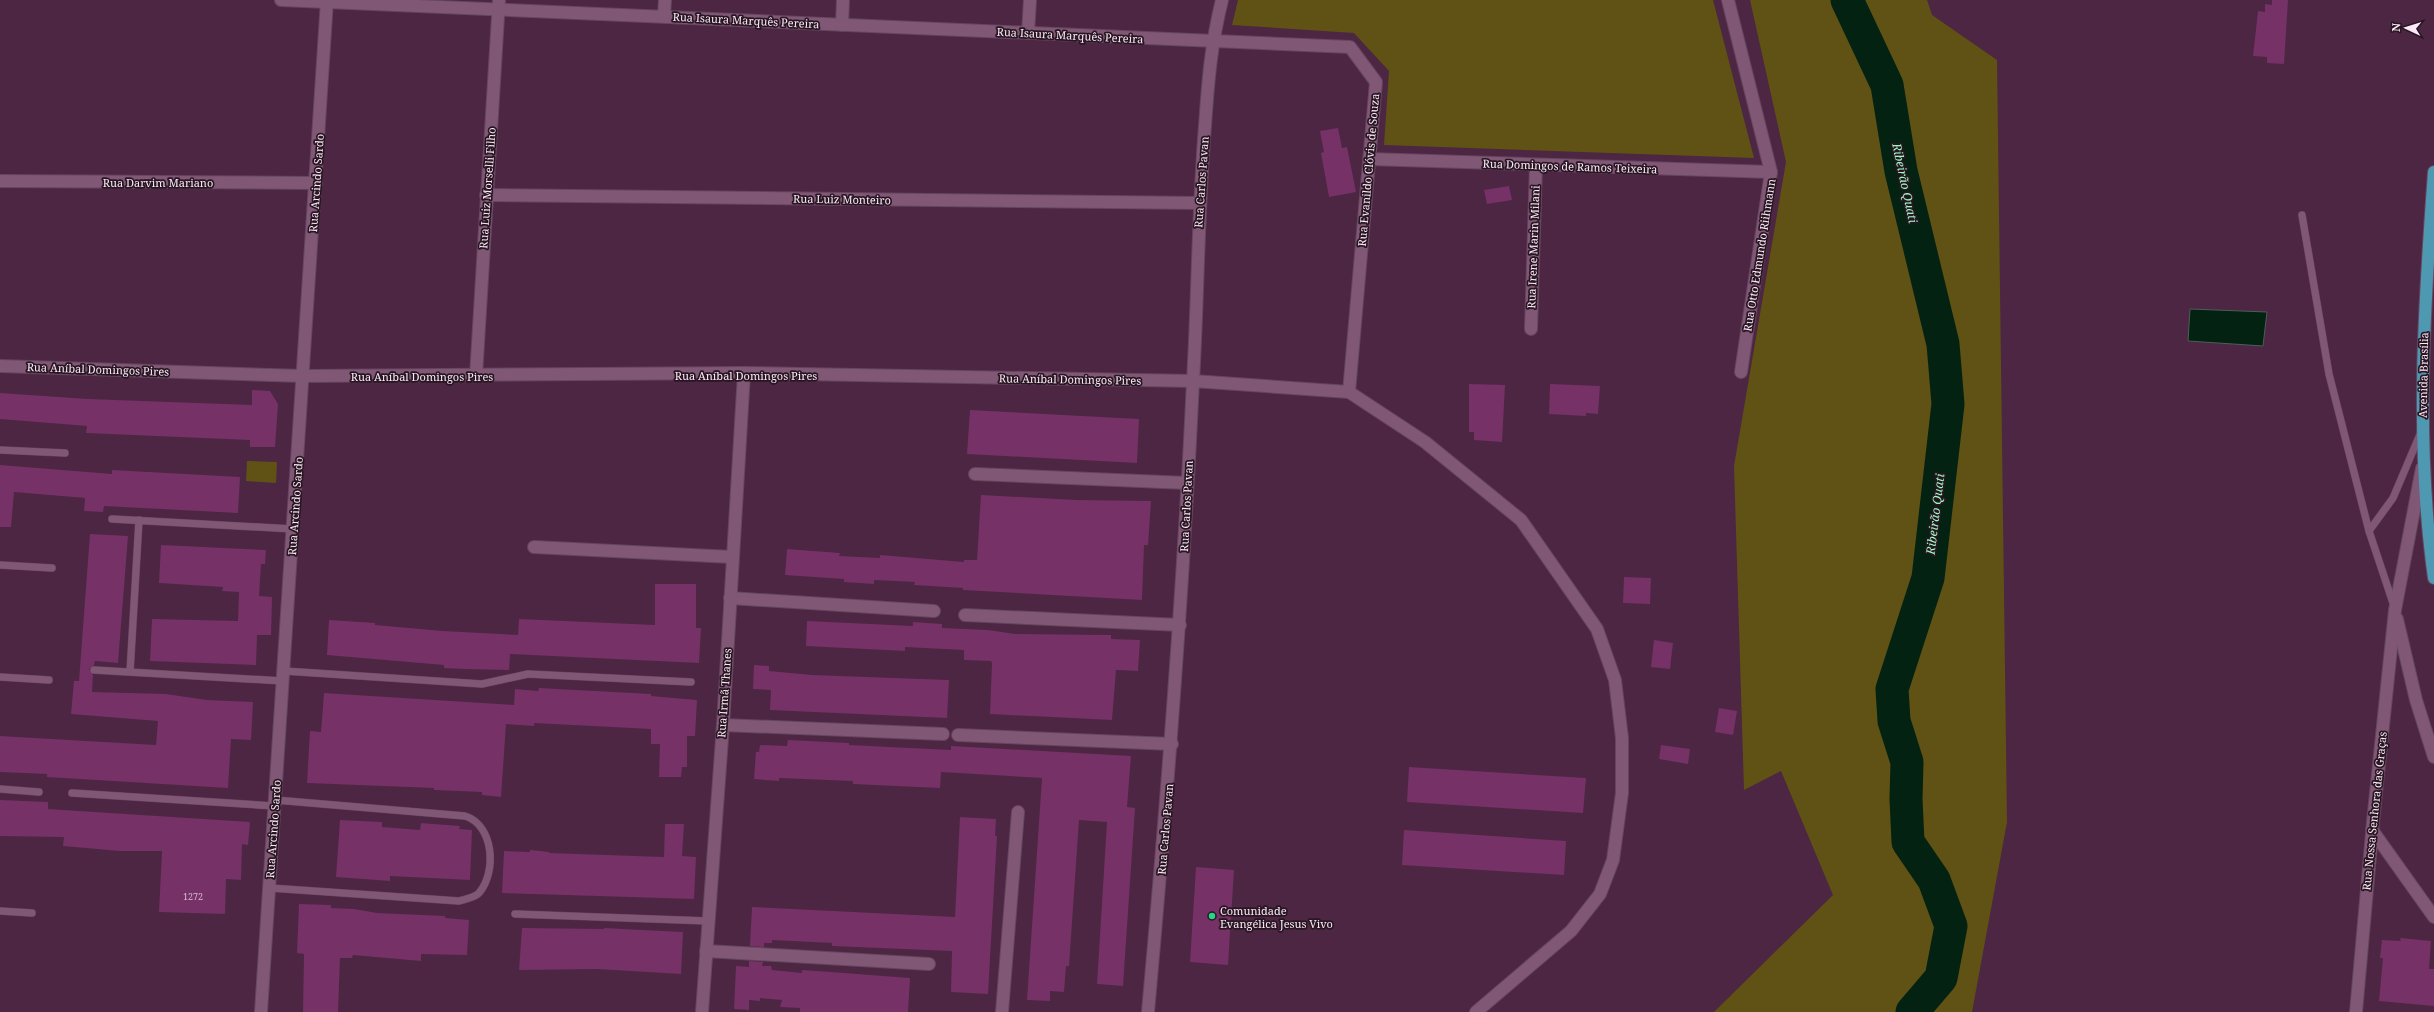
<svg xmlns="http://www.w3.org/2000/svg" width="2434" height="1012" font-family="'Noto Serif',serif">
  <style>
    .green { fill: #5f5214 }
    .water { fill: #042212; stroke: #4e5d56 }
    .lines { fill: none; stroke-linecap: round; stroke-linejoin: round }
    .river { stroke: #042212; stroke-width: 33 }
    .building { fill: #763167 }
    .service-casing { stroke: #65455e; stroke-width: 8 }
    .minor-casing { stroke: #65455e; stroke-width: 14 }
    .tertiary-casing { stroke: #65455e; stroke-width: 14 }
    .trunk-casing { stroke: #65455e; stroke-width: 14 }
    .service { stroke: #815776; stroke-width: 7 }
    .minor { stroke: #815776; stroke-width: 12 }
    .tertiary { stroke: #815776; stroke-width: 12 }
    .trunk { stroke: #4e98b1; stroke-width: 12 }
    .poi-dot { fill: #22d887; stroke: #281623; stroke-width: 1.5 }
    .labels { text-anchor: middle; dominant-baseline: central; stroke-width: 3.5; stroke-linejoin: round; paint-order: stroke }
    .number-label { font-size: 9px; fill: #dabad2 }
    .street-label { font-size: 11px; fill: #fce8f6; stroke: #281623 }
    .poi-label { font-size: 11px; fill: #fce8f6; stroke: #281623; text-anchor: start }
    .water-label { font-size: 12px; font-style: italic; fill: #9cfac1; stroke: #281623 }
  </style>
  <rect width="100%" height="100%" fill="#4c2643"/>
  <!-- green -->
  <g class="green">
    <path d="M1238 0H1713L1754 158 1384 145 1389 71 1354 33 1232 25Z"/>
    <path d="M1750 0H1927L1932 15 1997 60 2007 822 1972 1012H1714L1833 895 1781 771 1744 790 1734 466 1786 162Z"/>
    <path d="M247 461 277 462 276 483 246 481Z"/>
  </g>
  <!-- water -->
  <path class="water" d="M2190 309 2267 312 2263 346 2188 341Z"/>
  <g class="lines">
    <!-- river -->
    <path class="river" d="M1847 0 1887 85 1901 171 1943 344 1948 404 1928 578 1892 689 1894 721 1907 762 1906 799 1908 842 1934 880 1951 926 1941 978 1912 1012"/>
  </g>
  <!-- building -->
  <g class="building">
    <path d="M2272 0H2288L2284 64 2267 63V57L2253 56 2258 11 2265 12V4L2272 5Z"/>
    <path d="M1338 128 1342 148 1347 147 1356 192 1329 197 1321 153 1324 152 1320 131Z"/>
    <path d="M1509 186 1512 200 1487 204 1484 190Z"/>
    <path d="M1469 384 1505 385 1502 442 1474 440V432H1469Z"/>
    <path d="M1550 384 1600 386 1598 414 1586 413V416L1549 414Z"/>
    <path d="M252 390 270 391 278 404 275 447H250V440L86 433 87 426 0 419V393L88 399 252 405Z"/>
    <path d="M970 410 1139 419 1137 463 967 454Z"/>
    <path d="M0 465 112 474V470L240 477 238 513 104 506 103 512 84 511 85 498 14 492 11 527H0Z"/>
    <path d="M981 495 1076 500 1151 501 1148 545H1144L1142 600 963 590V588L914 585 915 582 874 580V584L844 582V579L785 575 787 549 840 553 839 556 880 558V555L964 562V560H977Z"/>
    <path d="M90 534 128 536 118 663 95 661 94 665 89 669 93 675 92 692 166 694 207 700 253 702 251 740 231 739 228 788 47 777V774L0 772V736L156 745 158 721 71 714 74 681H79Z"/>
    <path d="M161 545 266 550 265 564H261L259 596 272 597 271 635H257L256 665 150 661 152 619 238 621 239 592 222 591 223 587 159 583Z"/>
    <path d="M1624 577 1651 578 1650 604 1623 603Z"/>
    <path d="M655 584H696V628H701L699 663 510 654 509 670 465 669 444 668V665L327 655 329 620 375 623V625L443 631 518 635 519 619 655 625Z"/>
    <path d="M807 621 913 626V622L942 624V628L988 630 1015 634 1111 635V639L1140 640 1138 671 1116 670 1112 720 990 714 992 663 991 661 964 660V650L905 647V651L806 646Z"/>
    <path d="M1654 640 1673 643 1670 669 1651 667Z"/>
    <path d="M754 665 769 666V671L812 675 949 680 947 718 770 710 771 690 753 689Z"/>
    <path d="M539 688 651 694V696L697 700 695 736H687V767H682L681 777H659L660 744H651V729L534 723V726L506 724 501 797 482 795V792L434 790V788L307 783 310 731 321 732 324 693 514 705 515 689 538 691Z"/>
    <path d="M1719 708 1737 711 1733 735 1715 732Z"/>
    <path d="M788 740 849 743V745L951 750V746L1131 756 1127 807 1135 808 1123 986 1097 984 1107 822 1079 820 1069 966H1066L1064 992 1050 991V1001L1027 1000 1042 778 941 772 940 788 853 784V781L779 778V781L754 779 756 752H759L760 745 787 746Z"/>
    <path d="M1661 745 1690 749 1688 764 1659 759Z"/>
    <path d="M1409 767 1586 778 1583 813 1407 802Z"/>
    <path d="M0 800 48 802V809L250 822 248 845 242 844 241 880 226 879 225 914 159 912 162 851H120L63 846 64 837 0 836Z"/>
    <path d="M960 817 996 819 995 836H997L988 994 951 992 952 951 832 946V943L772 940V943H764V947L750 946 752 907 955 917Z"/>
    <path d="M340 820 382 822V827L420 830 421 823 460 826 459 829 472 830 470 880 390 876V881L336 877Z"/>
    <path d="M665 824H684L682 856 696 857 694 899 502 893 504 851 530 852V850L549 852V853L664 857Z"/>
    <path d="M1404 830 1566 841 1564 875 1402 865Z"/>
    <path d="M1196 867 1234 870 1228 965 1190 962Z"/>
    <path d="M299 904 331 905V908L354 909 377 913 445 916V918L469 920 467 955 421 954V961L353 955 352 958H340L338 1012H303L304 954 297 953Z"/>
    <path d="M522 928 604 929V928L683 932 681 974 597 969 519 970Z"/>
    <path d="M2400 938 2431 941 2429 969H2434V1006L2379 1001 2383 958H2380L2382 940 2401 941Z"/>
    <path d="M749 961 763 962 762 966H771L772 970 802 973V970L831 972 910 978 908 1012H800V1008L780 1007 782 1000 760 998V1001L749 1000V1010L734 1009 736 966 749 967Z"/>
  </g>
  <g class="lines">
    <defs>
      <g id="service">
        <path d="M2302 215 2329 374 2369 531"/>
        <path d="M0 450 65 453"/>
        <path d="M112 519 293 529"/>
        <path d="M0 565 52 568"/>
        <path d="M2394 606 2369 531 2393 498 2421 432"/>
        <path d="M94 670 283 681"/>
        <path d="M284 671 482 684 528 674 691 682"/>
        <path d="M130 672 139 520"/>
        <path d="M0 677 49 680"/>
        <path d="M0 789 39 792"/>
        <path d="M72 793 275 806"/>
        <path d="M270 888 459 901C465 899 474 898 479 893 497 872 494 825 465 816L275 800"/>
        <path d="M0 911 32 913"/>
        <path d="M515 914 708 921"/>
      </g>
      <g id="minor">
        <path d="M281 0 1350 47 1376 82 1349 392"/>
        <path d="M1728 0 1771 172 1741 372"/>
        <path d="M664 16 665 0"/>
        <path d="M842 25 843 0"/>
        <path d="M1028 33 1030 0"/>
        <path d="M1369 159 1771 172"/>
        <path d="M0 181 316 183"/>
        <path d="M486 195 1199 203"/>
        <path d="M1531 329 1536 165"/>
        <path d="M0 366 303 376 744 373 1193 381 1349 392 1425 442 1521 520 1597 629 1615 680 1622 738V793L1613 860 1600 894 1571 931 1476 1012"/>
        <path d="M476 376 499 0"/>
        <path d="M975 474 1187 483"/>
        <path d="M534 547 732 557"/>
        <path d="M730 598 934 611"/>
        <path d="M965 615 1180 625"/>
        <path d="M2397 619 2416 700 2434 757"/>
        <path d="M723 725 943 734"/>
        <path d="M958 735 1172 744"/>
        <path d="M2372 830 2434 917"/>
        <path d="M706 951 929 964"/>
        <path d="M702 1012 723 725 744 373"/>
        <path d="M1002 1012 1018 812"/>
        <path d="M1148 1012C1167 802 1183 592 1193 381 1198 296 1198 211 1205 126 1208 82 1211 44 1222 0"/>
        <path d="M2356 1012 2373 822 2395 610 2422 468"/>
      </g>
      <path id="tertiary" d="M261 1012 327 0"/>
      <path id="trunk" d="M2434 172C2424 307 2415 443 2434 578"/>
    </defs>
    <!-- service casing -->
    <use href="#service" class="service-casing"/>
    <!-- minor casing -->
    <use href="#minor" class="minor-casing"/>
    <!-- tertiary casing -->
    <use href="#tertiary" class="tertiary-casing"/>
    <!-- trunk casing -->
    <use href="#trunk" class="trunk-casing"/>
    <!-- service -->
    <use href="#service" class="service"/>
    <!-- minor -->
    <use href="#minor" class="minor"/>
    <!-- tertiary -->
    <use href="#tertiary" class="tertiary"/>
    <!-- trunk -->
    <use href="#trunk" class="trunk"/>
  </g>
  <!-- markers -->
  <circle class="poi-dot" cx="1212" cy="916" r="4"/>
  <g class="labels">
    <!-- number labels -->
    <g class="number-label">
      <text x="193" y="896">1272</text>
    </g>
    <!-- street labels -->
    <g class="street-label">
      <text transform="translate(746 20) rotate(3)">Rua Isaura Marquês Pereira</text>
      <text transform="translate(1070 35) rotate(3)">Rua Isaura Marquês Pereira</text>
      <text transform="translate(1570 166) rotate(2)">Rua Domingos de Ramos Teixeira</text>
      <text transform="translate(1368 170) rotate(-85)">Rua Evanildo Clóvis de Souza</text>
      <text x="158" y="182">Rua Darvim Mariano</text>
      <text transform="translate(1201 182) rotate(-86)">Rua Carlos Pavan</text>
      <text transform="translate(316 183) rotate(-86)">Rua Arcindo Sardo</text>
      <text transform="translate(487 188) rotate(-86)">Rua Luiz Morselli Filho</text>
      <text transform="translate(842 199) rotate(1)">Rua Luiz Monteiro</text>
      <text transform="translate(1533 247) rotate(-88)">Rua Irene Marin Milani</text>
      <text transform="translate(1759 255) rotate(-81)">Rua Otto Edmundo Riihmann</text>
      <text transform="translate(98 369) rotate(2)">Rua Aníbal Domingos Pires</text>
      <text x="746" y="375">Rua Aníbal Domingos Pires</text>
      <text transform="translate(2423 375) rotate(-89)">Avenida Brasília</text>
      <text x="422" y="376">Rua Aníbal Domingos Pires</text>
      <text transform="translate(1070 379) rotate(1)">Rua Aníbal Domingos Pires</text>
      <text transform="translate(295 506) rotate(-86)">Rua Arcindo Sardo</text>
      <text transform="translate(1186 506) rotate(-87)">Rua Carlos Pavan</text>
      <text transform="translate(724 693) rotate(-86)">Rua Irmã Thanes</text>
      <text transform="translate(2374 811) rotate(-84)">Rua Nossa Senhora das Graças</text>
      <text transform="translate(273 829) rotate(-86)">Rua Arcindo Sardo</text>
      <text transform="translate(1165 829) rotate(-85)">Rua Carlos Pavan</text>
    </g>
    <!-- poi labels -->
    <g class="poi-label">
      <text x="1220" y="910">Comunidade<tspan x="1220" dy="13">Evangélica Jesus Vivo</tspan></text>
    </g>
    <!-- water labels -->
    <g class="water-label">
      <text transform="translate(1905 183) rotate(78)">Ribeirão Quati</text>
      <text transform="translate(1935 514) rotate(-83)">Ribeirão Quati</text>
    </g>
  </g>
  <!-- north arrow -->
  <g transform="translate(2406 28) rotate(274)" stroke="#281623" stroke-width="3" paint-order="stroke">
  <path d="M0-3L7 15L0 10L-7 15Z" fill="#fce8f6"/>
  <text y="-6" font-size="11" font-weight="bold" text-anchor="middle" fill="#fce8f6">N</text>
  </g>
</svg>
